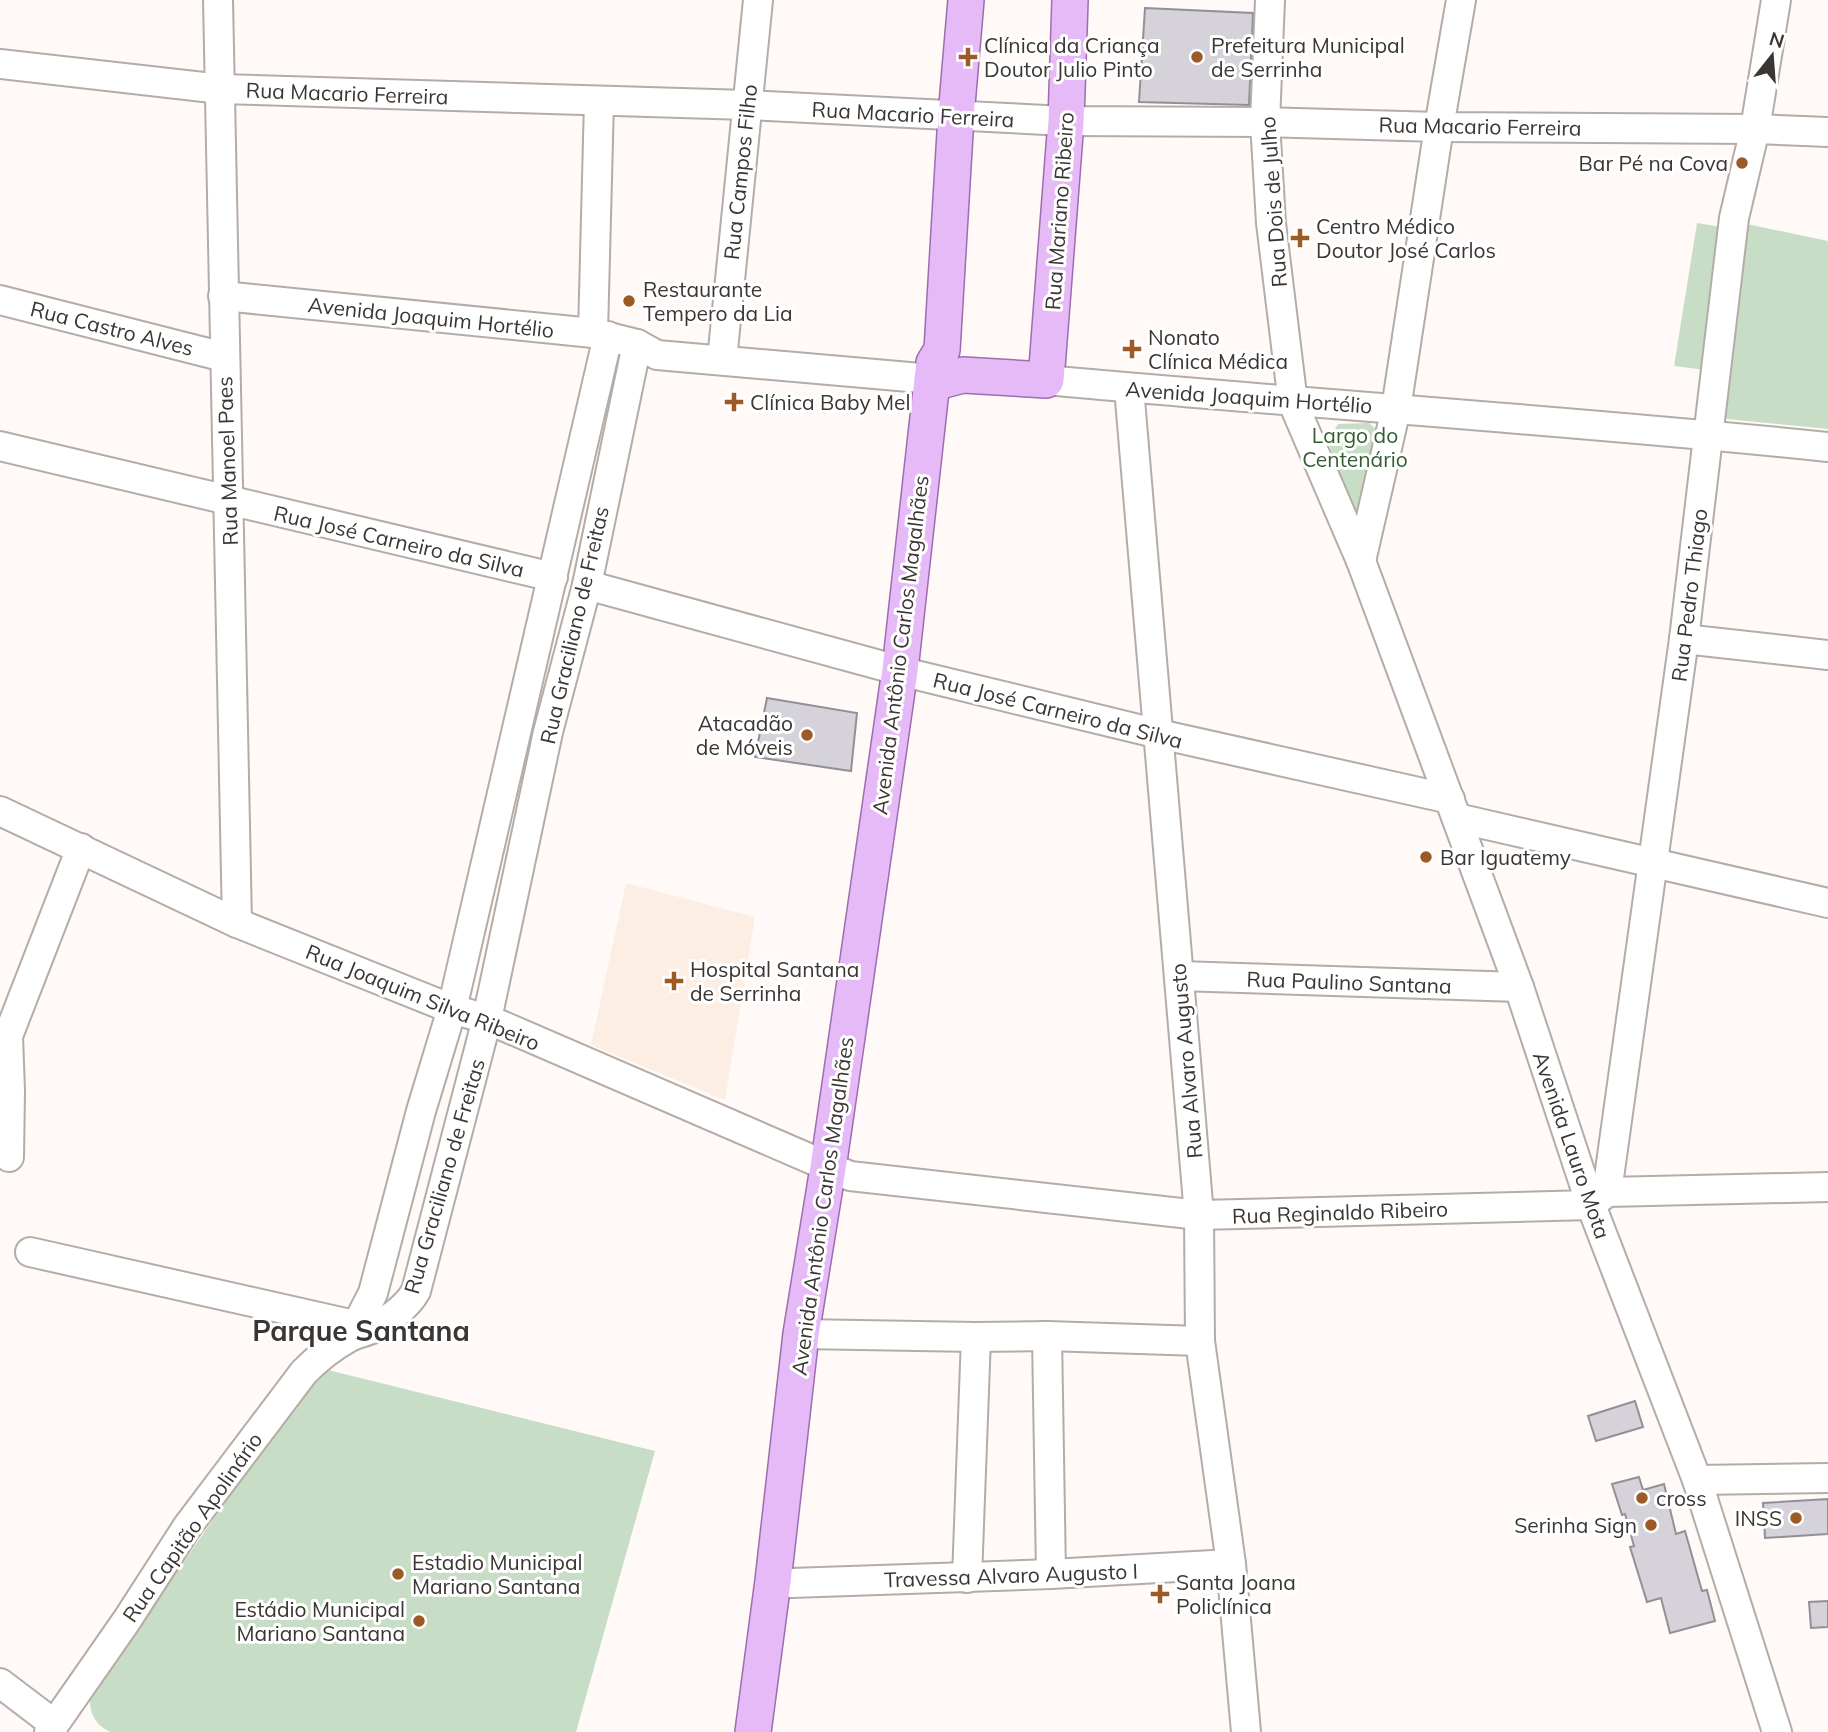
<svg xmlns="http://www.w3.org/2000/svg" width="1828" height="1732" font-family="Mulish,sans-serif">
  <style>
    .built { fill: #fdeee3 }
    .green { fill: #c8ddc6 }
    .building { fill: #d5d2da; stroke: #929097; stroke-width: 2 }
    .lines { fill: none; stroke-linecap: round; stroke-linejoin: round }
    .minor-casing { stroke: #b4aca7; stroke-width: 32 }
    .major-casing { stroke: #9f6daf; stroke-width: 38 }
    .minor { stroke: #fff; stroke-width: 28 }
    .major { stroke: #e6b9f7; stroke-width: 35 }
    .poi-dot { fill: #9c5a27; stroke: #fff; stroke-width: 2.5 }
    .labels { text-anchor: middle; dominant-baseline: central; stroke-width: 6; stroke-linejoin: round; paint-order: stroke }
    .poi-label { font-size: 21px; fill: #393633; stroke: #fff; text-anchor: start }
    .street-label { font-size: 21px; fill: #393633; stroke: #fff }
    .park-label { font-size: 21px; fill: #345d32; stroke: #fff }
    .district-label { font-size: 28px; font-weight: bold; fill: #393633; stroke: #fff }
  </style>
  <rect width="100%" height="100%" fill="#fffaf7"/>
  <!-- built -->
  <path class="built" d="M626 883 755 917 725 1100 591 1045Z"/>
  <!-- green -->
  <g class="green">
    <path d="M1697 223 1721 227 1705 370 1674 366Z"/>
    <path d="M1747 224 1828 241V429L1717 418Z"/>
    <path d="M1369 423 1379 432 1359 531 1328 441 1338 424Z"/>
    <path d="M328 1370 655 1451 576 1732H110C95 1725 89 1713 90 1697L311 1378Z"/>
  </g>
  <!-- building -->
  <g class="building">
    <path d="M1145 8 1253 13 1249 105 1139 102Z"/>
    <path d="M767 698 857 713 851 771 755 757Z"/>
    <path d="M1635 1401 1643 1427 1596 1441 1588 1416Z"/>
    <path d="M1639 1477 1643 1490 1664 1484 1676 1534 1685 1531 1702 1591 1707 1590 1715 1621 1670 1633 1661 1598 1647 1602 1630 1547 1634 1546 1625 1514 1622 1515 1612 1484Z"/>
    <path d="M1828 1499V1534L1765 1538 1763 1503Z"/>
    <path d="M1828 1601V1627L1811 1628 1809 1602Z"/>
  </g>
  <g class="lines">
    <defs>
      <g id="minor">
        <path d="M218 0 237 923"/>
        <path d="M1270 0 1265 122 1271 223 1293 403 1361 561 1519 987 1591 1205 1697 1480 1777 1732"/>
        <path d="M0 64 221 89 747 105 1066 121 1265 122 1439 127 1755 129 1828 132"/>
        <path d="M223 296 593 333 637 344 657 355 932 379"/>
        <path d="M0 300 224 357"/>
        <path d="M593 333 599 101"/>
        <path d="M722 360 758 0"/>
        <path d="M1046 380C1307 404 1568 420 1828 447"/>
        <path d="M1129 388 1199 1215 1200 1341 1231 1564 1246 1732"/>
        <path d="M0 446 553 577"/>
        <path d="M1361 561 1396 409 1439 127 1461 0"/>
        <path d="M587 585 916 675 1159 734 1450 799"/>
        <path d="M1684 639 1828 655"/>
        <path d="M0 811 237 923 452 1009 487 1019 850 1176 1199 1215 1591 1205 1607 1192 1828 1187"/>
        <path d="M1457 818 1828 903"/>
        <path d="M1179 976 1519 987"/>
        <path d="M0 1034 8 1036 81 848"/>
        <path d="M8 1036 10 1091 9 1157"/>
        <path d="M1607 1192 1684 639 1734 218 1755 129 1776 0"/>
        <path d="M30 1252 372 1329"/>
        <path d="M801 1334 976 1337 1047 1336 1200 1341"/>
        <path d="M351 1336 373 1293 421 1111 452 1009 608 336"/>
        <path d="M1047 1336 1051 1574"/>
        <path d="M1697 1480 1828 1478"/>
        <path d="M967 1578 976 1337"/>
        <path d="M773 1581 791 1583 1051 1574 1231 1564"/>
        <path d="M0 1683 54 1724"/>
        <path d="M49 1732 127 1620 187 1527 304 1372C317 1359 332 1347 348 1338 355 1334 362 1333 369 1330 387 1322 407 1307 416 1291L487 1019 548 732 587 585 637 344"/>
      </g>
      <g id="major">
        <path d="M932 379 944 380 963 375 1046 380 1066 121 1070 0"/>
        <path d="M753 1732 773 1581 801 1334 828 1168 900 670 934 363 942 350 956 116 966 0"/>
      </g>
    </defs>
    <!-- minor casing -->
    <use href="#minor" class="minor-casing"/>
    <!-- major casing -->
    <use href="#major" class="major-casing"/>
    <!-- minor -->
    <use href="#minor" class="minor"/>
    <!-- major -->
    <use href="#major" class="major"/>
  </g>
  <!-- markers -->
  <g class="poi-dot">
    <path d="M964.5 46.5h7v7h7v7h-7v7h-7v-7h-7v-7h7z"/>
    <circle cx="1197" cy="57" r="7"/>
    <circle cx="1742" cy="163" r="7"/>
    <path d="M1296.5 227.5h7v7h7v7h-7v7h-7v-7h-7v-7h7z"/>
    <circle cx="629" cy="301" r="7"/>
    <path d="M1128.5 338.5h7v7h7v7h-7v7h-7v-7h-7v-7h7z"/>
    <path d="M730.5 391.5h7v7h7v7h-7v7h-7v-7h-7v-7h7z"/>
    <circle cx="807" cy="735" r="7"/>
    <circle cx="1426" cy="857" r="7"/>
    <path d="M670.5 970.5h7v7h7v7h-7v7h-7v-7h-7v-7h7z"/>
    <circle cx="1642" cy="1498" r="7"/>
    <circle cx="1796" cy="1518" r="7"/>
    <circle cx="1651" cy="1525" r="7"/>
    <circle cx="398" cy="1574" r="7"/>
    <path d="M1156.5 1583.5h7v7h7v7h-7v7h-7v-7h-7v-7h7z"/>
    <circle cx="419" cy="1621" r="7"/>
  </g>
  <g class="labels">
    <!-- poi labels -->
    <g class="poi-label">
      <text x="984" y="45">Clínica da Criança<tspan x="984" dy="24">Doutor Julio Pinto</tspan></text>
      <text x="1211" y="45">Prefeitura Municipal<tspan x="1211" dy="24">de Serrinha</tspan></text>
      <text x="1728" y="163" text-anchor="end">Bar Pé na Cova</text>
      <text x="1316" y="226">Centro Médico<tspan x="1316" dy="24">Doutor José Carlos</tspan></text>
      <text x="643" y="289">Restaurante<tspan x="643" dy="24">Tempero da Lia</tspan></text>
      <text x="1148" y="337">Nonato<tspan x="1148" dy="24">Clínica Médica</tspan></text>
      <text x="750" y="402">Clínica Baby Mel</text>
      <text x="793" y="723" text-anchor="end">Atacadão<tspan x="793" dy="24">de Móveis</tspan></text>
      <text x="1440" y="857">Bar Iguatemy</text>
      <text x="690" y="969">Hospital Santana<tspan x="690" dy="24">de Serrinha</tspan></text>
      <text x="1656" y="1498">cross</text>
      <text x="1782" y="1518" text-anchor="end">INSS</text>
      <text x="1637" y="1525" text-anchor="end">Serinha Sign</text>
      <text x="412" y="1562">Estadio Municipal<tspan x="412" dy="24">Mariano Santana</tspan></text>
      <text x="1176" y="1582">Santa Joana<tspan x="1176" dy="24">Policlínica</tspan></text>
      <text x="405" y="1609" text-anchor="end">Estádio Municipal<tspan x="405" dy="24">Mariano Santana</tspan></text>
    </g>
    <!-- street labels -->
    <g class="street-label">
      <text transform="translate(347 93) rotate(2)">Rua Macario Ferreira</text>
      <text transform="translate(913 114) rotate(3)">Rua Macario Ferreira</text>
      <text transform="translate(1480 126) rotate(1)">Rua Macario Ferreira</text>
      <text transform="translate(740 172) rotate(-84)">Rua Campos Filho</text>
      <text transform="translate(1273 202) rotate(-94)">Rua Dois de Julho</text>
      <text transform="translate(1059 211) rotate(-86)">Rua Mariano Ribeiro</text>
      <text transform="translate(431 317) rotate(6)">Avenida Joaquim Hortélio</text>
      <text transform="translate(112 328) rotate(14)">Rua Castro Alves</text>
      <text transform="translate(1249 397) rotate(4)">Avenida Joaquim Hortélio</text>
      <text transform="translate(227 461) rotate(-92)">Rua Manoel Paes</text>
      <text transform="translate(399 541) rotate(13)">Rua José Carneiro da Silva</text>
      <text transform="translate(1689 595) rotate(-83)">Rua Pedro Thiago</text>
      <text transform="translate(574 625) rotate(-77)">Rua Graciliano de Freitas</text>
      <text transform="translate(900 645) rotate(-83)">Avenida Antônio Carlos Magalhães</text>
      <text transform="translate(1058 710) rotate(14)">Rua José Carneiro da Silva</text>
      <text transform="translate(1349 982) rotate(2)">Rua Paulino Santana</text>
      <text transform="translate(423 997) rotate(22)">Rua Joaquim Silva Ribeiro</text>
      <text transform="translate(1186 1061) rotate(-95)">Rua Alvaro Augusto</text>
      <text transform="translate(1572 1145) rotate(71)">Avenida Lauro Mota</text>
      <text transform="translate(444 1176) rotate(-74)">Rua Graciliano de Freitas</text>
      <text transform="translate(822 1206) rotate(-82)">Avenida Antônio Carlos Magalhães</text>
      <text transform="translate(1340 1212) rotate(-2)">Rua Reginaldo Ribeiro</text>
      <text transform="translate(192 1527) rotate(-55)">Rua Capitão Apolinário</text>
      <text transform="translate(1011 1575) rotate(-2)">Travessa Alvaro Augusto I</text>
    </g>
    <!-- park labels -->
    <g class="park-label">
      <text x="1355" y="435">Largo do<tspan x="1355" dy="24">Centenário</tspan></text>
    </g>
    <!-- district labels -->
    <g class="district-label">
      <text x="361" y="1330">Parque Santana</text>
    </g>
  </g>
  <!-- north arrow -->
  <g transform="translate(1772 56) rotate(17)" stroke="#ffffff" stroke-width="5" paint-order="stroke">
  <path d="M0-5L12 26L0 18L-12 26Z" fill="#393633"/>
  <text y="-10" font-size="19" font-weight="bold" text-anchor="middle" fill="#393633">N</text>
  </g>
</svg>
